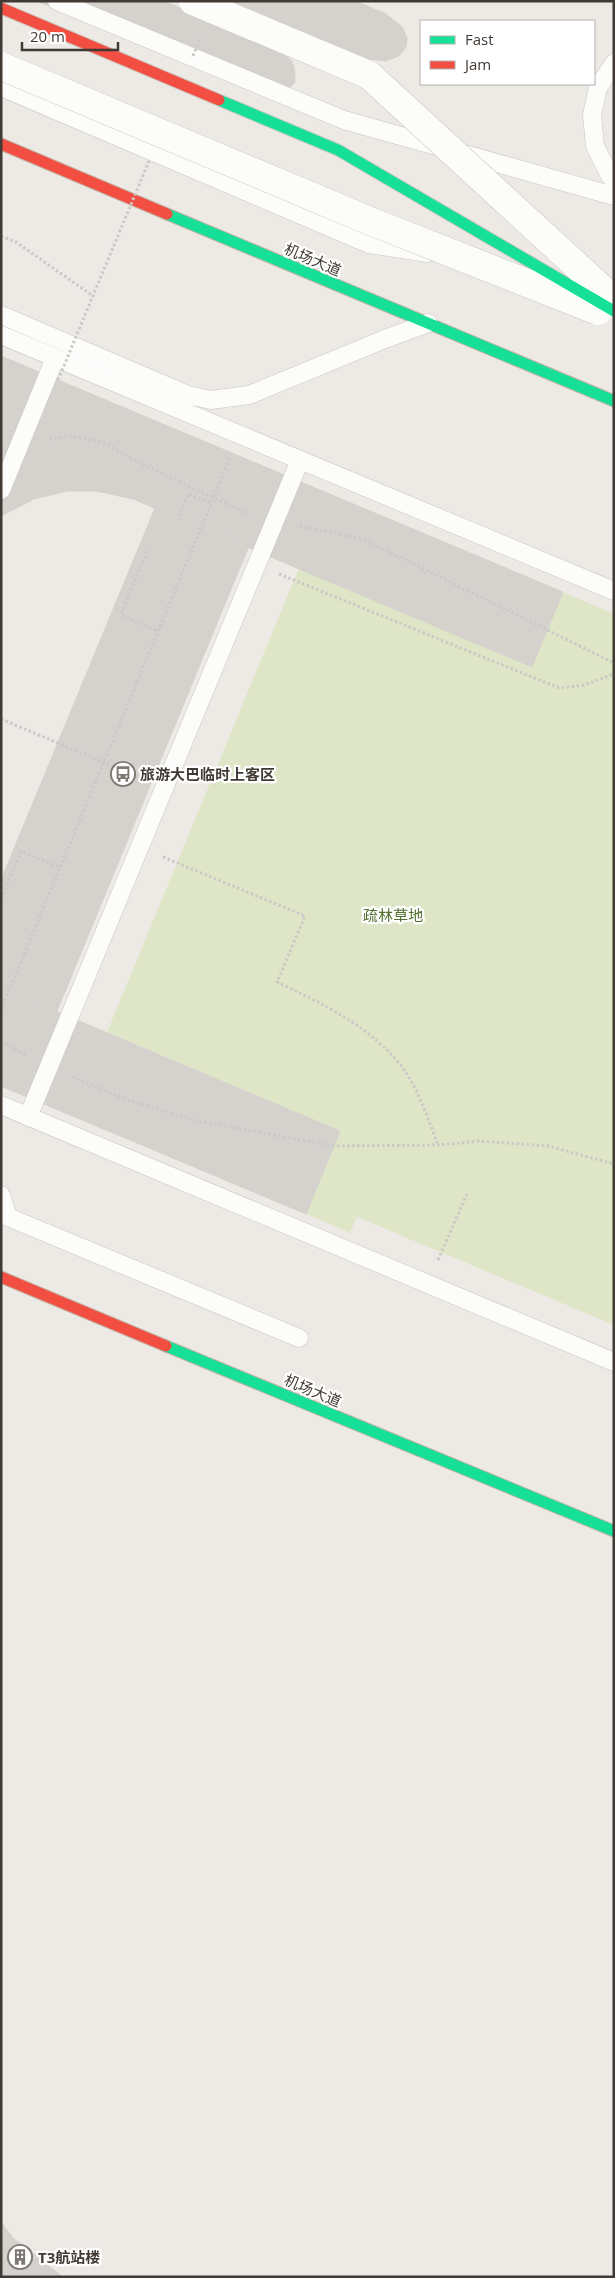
<svg xmlns="http://www.w3.org/2000/svg" width="615" height="2278" font-family="'Open Sans','Noto Sans SC',sans-serif">
  <style>
    .green { fill: #dfe6c7 }
    .building { fill: #d5d1cd; stroke: #d5d1cc }
    .lines { fill: none; stroke-linecap: round; stroke-linejoin: round }
    .lane-casing { stroke: #c9c6c2; stroke-width: 19 }
    .fast-casing { stroke: #c3b2a3; stroke-width: 13 }
    .jam-casing { stroke: #c3b2a3; stroke-width: 13 }
    .path { stroke: #cbc9c6; stroke-width: 3; stroke-dasharray: 2.5 2.5; stroke-linecap: butt }
    .lane { stroke: #fcfcfb; stroke-width: 18 }
    .fast { stroke: #16e098; stroke-width: 11 }
    .jam { stroke: #f24e42; stroke-width: 11 }
    .street-bridge-casing { stroke: #c9c6c2; stroke-width: 29; stroke-linecap: butt }
    .fast-bridge-casing { stroke: #cdc7bf; stroke-width: 13; stroke-linecap: butt }
    .jam-bridge-casing { stroke: #cdc7bf; stroke-width: 13; stroke-linecap: butt }
    .path-bridge { stroke: #cbc9c6; stroke-width: 3; stroke-dasharray: 2.5 2.5; stroke-linecap: butt }
    .street-bridge { stroke: #fcfcfb; stroke-width: 28 }
    .fast-bridge { stroke: #16e098; stroke-width: 11 }
    .jam-bridge { stroke: #f24e42; stroke-width: 11 }
    .labels { text-anchor: middle; dominant-baseline: central; stroke-width: 4.5; stroke-linejoin: round; paint-order: stroke }
    .street-label { font-size: 15px; fill: #413a34; stroke: #fff }
    .poi-label { font-size: 15px; font-weight: bold; fill: #413a34; stroke: #fff; text-anchor: start }
    .park-label { font-size: 15px; fill: #516e2d; stroke: #fff }
  </style>
  <rect width="100%" height="100%" fill="#edeae6"/>
  <!-- green -->
  <path class="green" d="M299 568 532 667 563 592 614 614V1325L357 1217 350 1233 306 1214 340 1131 107 1032Z"/>
  <!-- building -->
  <g class="building">
    <path d="M37 1H164L275 48 292 61 295 72V82L288 90 257 93Z"/>
    <path d="M231 1H355L386 14 402 27 407 38 406 47 399 56 386 61 368 59Z"/>
    <path d="M1 356 563 592 532 667 133 499 96 491H67L34 499 1 516Z"/>
    <path d="M158 501 251 541 57 1011 1 988V880Z"/>
    <path d="M1 988 340 1131 306 1214 1 1086Z"/>
    <path d="M1 2222 13 2238 63 2277H1Z"/>
  </g>
  <g class="lines">
    <defs>
      <g id="lane">
        <path d="M57 1 344 120 614 196"/>
        <path d="M614 63 598 88 592 115 595 146 610 176 614 179"/>
        <path d="M1 87 369 244 428 253"/>
        <path d="M1 315 188 395 211 400 249 395 385 339 428 323"/>
        <path d="M1 335 614 591"/>
        <path d="M1 490 55 358"/>
        <path d="M1 1105 614 1362"/>
        <path d="M28 1117 300 460"/>
        <path d="M1 1195 8 1217 299 1338"/>
      </g>
      <g id="fast">
        <path d="M167 214 614 401"/>
        <path d="M166 1346 614 1531"/>
      </g>
      <g id="jam">
        <path d="M1 144 167 214"/>
        <path d="M1 1277 166 1346"/>
      </g>
    </defs>
    <!-- lane casing -->
    <use href="#lane" class="lane-casing"/>
    <!-- fast casing -->
    <use href="#fast" class="fast-casing"/>
    <!-- jam casing -->
    <use href="#jam" class="jam-casing"/>
    <!-- path -->
    <g class="path">
      <path d="M1 236 16 242 93 296"/>
      <path d="M49 439 71 436 104 443 140 463 250 515"/>
      <path d="M179 516 188 494 211 503"/>
      <path d="M300 526 363 539 614 663"/>
      <path d="M147 551 121 615 158 631"/>
      <path d="M279 574 559 688 584 685 614 674"/>
      <path d="M1 719 141 778"/>
      <path d="M163 857 305 916 277 982C321 1003 366 1024 398 1062 417 1084 428 1119 438 1145"/>
      <path d="M1 899 21 851 61 868"/>
      <path d="M1 1010 230 458"/>
      <path d="M1 1042 26 1055"/>
      <path d="M72 1077 127 1100 198 1121 334 1146 438 1145 479 1141 548 1146 614 1164"/>
      <path d="M438 1260 467 1194"/>
    </g>
    <!-- lane -->
    <use href="#lane" class="lane"/>
    <!-- fast -->
    <use href="#fast" class="fast"/>
    <!-- jam -->
    <use href="#jam" class="jam"/>
    <defs>
      <g id="street-bridge">
        <path d="M193 1 369 75 614 300"/>
        <path d="M1 66 370 221 598 311"/>
      </g>
      <path id="fast-bridge" d="M219 100 338 150 614 311"/>
      <path id="jam-bridge" d="M1 8 219 100"/>
    </defs>
    <!-- street-bridge casing -->
    <use href="#street-bridge" class="street-bridge-casing"/>
    <!-- fast-bridge casing -->
    <use href="#fast-bridge" class="fast-bridge-casing"/>
    <!-- jam-bridge casing -->
    <use href="#jam-bridge" class="jam-bridge-casing"/>
    <!-- path-bridge -->
    <g class="path-bridge">
      <path d="M193 56 201 37"/>
      <path d="M58 380 149 161"/>
    </g>
    <!-- street-bridge -->
    <use href="#street-bridge" class="street-bridge"/>
    <!-- fast-bridge -->
    <use href="#fast-bridge" class="fast-bridge"/>
    <!-- jam-bridge -->
    <use href="#jam-bridge" class="jam-bridge"/>
  </g>
  <!-- icons -->
  <defs>
    <symbol id="bus-ring" viewBox="-11 -11 22 22"><circle r="9.5" fill="#fff" stroke="#7d7872" stroke-width="1.5"/><path d="M-5-6H5V4H4V6H2V4H-2V6H-4V4H-5ZM-3.5-4V0h7V-4ZM-3.5 1.2v1.5H-2V1.2ZM2 1.2v1.5H3.5V1.2Z" fill="#7d7872"/></symbol>
    <symbol id="building-ring" viewBox="-11 -11 22 22"><circle r="9.5" fill="#fff" stroke="#7d7872" stroke-width="1.5"/><path d="M-4-6H4V6H1V3H-1V6H-4ZM-2.5-4.3h1.7v1.8h-1.7ZM.8-4.3h1.7v1.8H.8ZM-2.5-1h1.7V.8h-1.7ZM.8-1h1.7V.8H.8Z" fill="#7d7872"/></symbol>
  </defs>
  <g fill-rule="evenodd">
    <use href="#bus-ring" x="109" y="760" width="28" height="28"/>
    <use href="#building-ring" x="6" y="2243" width="28" height="28"/>
  </g>
  <g class="labels">
    <!-- street labels -->
    <g class="street-label">
      <text transform="translate(313 259) rotate(23)">机场大道</text>
      <text transform="translate(313 1390) rotate(23)">机场大道</text>
    </g>
    <!-- poi labels -->
    <g class="poi-label">
      <text x="140" y="774">旅游大巴临时上客区</text>
      <text x="38" y="2257">T3航站楼</text>
    </g>
    <!-- park labels -->
    <g class="park-label">
      <text x="393" y="915">疏林草地</text>
    </g>
  </g>
  <!-- border -->
  <rect width="615" height="2278" fill="none" stroke="#413a34" stroke-width="5"/>
  <!-- legend -->
  <rect x="420" y="20" width="175" height="65" fill="#ffffff" stroke="#b3b0ae"/>
  <rect x="430" y="36" width="25" height="8" fill="#16e098" stroke="#b3b0ae"/>
  <text x="465" y="45" font-size="15" fill="#413a34">Fast</text>
  <rect x="430" y="61" width="25" height="8" fill="#f24e42" stroke="#b3b0ae"/>
  <text x="465" y="70" font-size="15" fill="#413a34">Jam</text>
  <!-- scale -->
  <path d="M22 42v8h96v-8" fill="none" stroke="#413a34" stroke-width="2.5"/>
  <text x="30" y="42" font-size="15" fill="#413a34" stroke="#ffffff" stroke-width="4" paint-order="stroke">20 m</text>
</svg>
